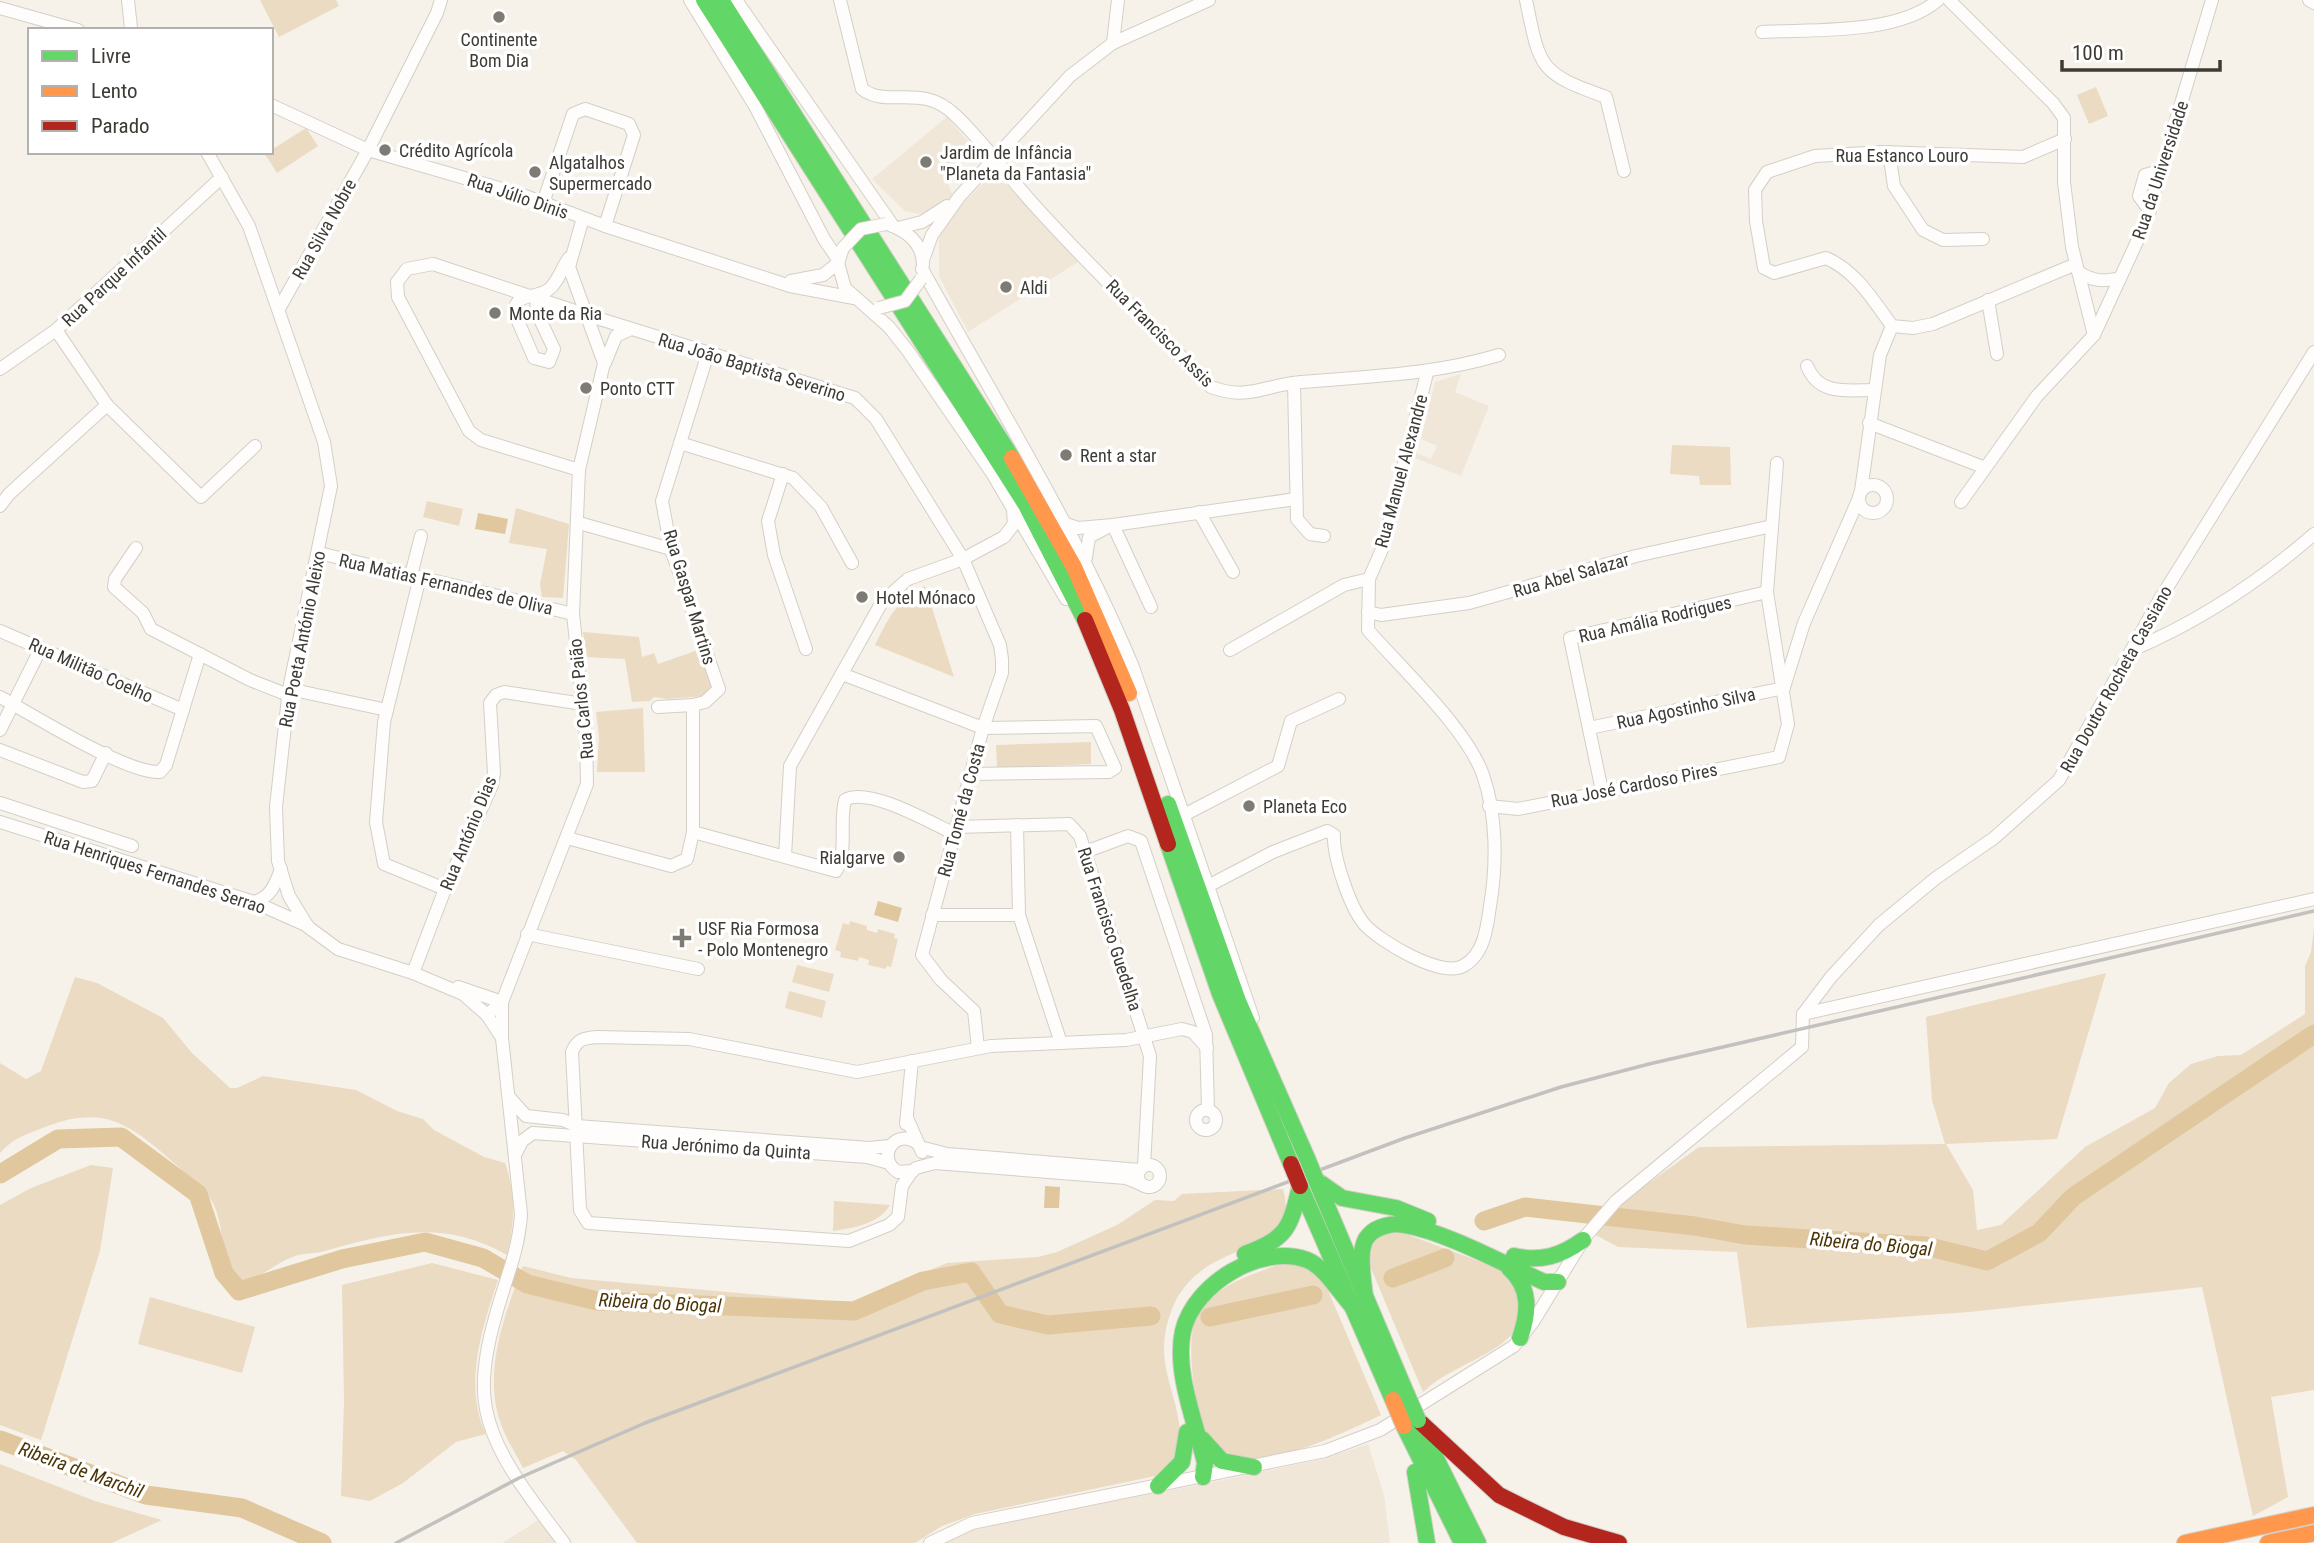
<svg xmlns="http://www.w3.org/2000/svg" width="2314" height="1543" font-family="'Roboto Condensed',sans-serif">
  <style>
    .built { fill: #f0e7d8 }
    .green { fill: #eadbc2 }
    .water { fill: #e0c79e }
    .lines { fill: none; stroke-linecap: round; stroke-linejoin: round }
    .river { stroke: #e0c79e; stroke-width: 19 }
    .street-casing { stroke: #d3cfc8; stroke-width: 14 }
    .fast-casing { stroke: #d3cfc8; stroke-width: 18 }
    .slow-casing { stroke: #d3cfc8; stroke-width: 18 }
    .jam-casing { stroke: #d3cfc8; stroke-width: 18 }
    .street { stroke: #fefdfc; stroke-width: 12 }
    .fast { stroke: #63d668; stroke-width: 16 }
    .slow { stroke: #ff974d; stroke-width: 16 }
    .jam { stroke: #b3261e; stroke-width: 16 }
    .rail { stroke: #c2c1bf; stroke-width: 3.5 }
    .street-bridge-casing { stroke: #d3cfc8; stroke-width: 14; stroke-linecap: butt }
    .fast-bridge-casing { stroke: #d3cfc8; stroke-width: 18; stroke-linecap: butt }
    .slow-bridge-casing { stroke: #d3cfc8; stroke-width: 18; stroke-linecap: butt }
    .jam-bridge-casing { stroke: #d3cfc8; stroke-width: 18; stroke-linecap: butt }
    .street-bridge { stroke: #fefdfc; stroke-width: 12 }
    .fast-bridge { stroke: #63d668; stroke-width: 16 }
    .slow-bridge { stroke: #ff974d; stroke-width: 16 }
    .jam-bridge { stroke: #b3261e; stroke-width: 16 }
    .poi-dot { fill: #7e7b74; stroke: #fff; stroke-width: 2.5 }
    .labels { text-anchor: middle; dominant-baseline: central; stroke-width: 7; stroke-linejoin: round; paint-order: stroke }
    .poi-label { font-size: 18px; fill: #3e3b35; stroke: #fff; text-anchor: start }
    .street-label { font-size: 18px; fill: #3e3b35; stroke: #fff }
    .water-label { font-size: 19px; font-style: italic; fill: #4b3405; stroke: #fff }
  </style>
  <rect width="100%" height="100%" fill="#f6f2ea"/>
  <!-- built -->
  <g class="built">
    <path d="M947 117 973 147 945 176 953 196 928 211 918 214 905 211 872 179Z"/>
    <path d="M996 180 1007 185 1078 262 968 332 939 276V233L947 220 983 183Z"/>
    <path d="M1461 374 1455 392 1489 406 1461 476 1415 458 1416 453 1431 459 1437 446 1421 439 1435 382Z"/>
    <path d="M1368 1444 1384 1495 1390 1543H946L971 1529 1223 1480 1326 1458Z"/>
    <path d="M539 1520 555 1543H502Z"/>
  </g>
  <!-- green -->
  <g class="green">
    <path d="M260 0H336L339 6 279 37Z"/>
    <path d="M2096 87 2108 116 2089 124 2077 95Z"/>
    <path d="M306 128 318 146 277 173 265 154Z"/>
    <path d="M1672 445 1730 447 1731 485H1700L1699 476 1670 474Z"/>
    <path d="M427 501 463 509 459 526 423 517Z"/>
    <path d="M516 508 569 524 563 598 542 597 540 584 547 549 509 543Z"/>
    <path d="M925 586 954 677 875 645C888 619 897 599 925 586Z"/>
    <path d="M583 632 639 637 642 657 654 653 658 664 701 649 714 686 705 696 667 699 654 697 650 701 632 702 625 659 587 657Z"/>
    <path d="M643 708 645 772H597L599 737 596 712Z"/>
    <path d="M1091 742V764L997 768 996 745Z"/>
    <path d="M850 921 867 926V930L877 933 878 929 895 934 894 938 898 939 891 967 887 966 886 969 868 965 869 960 859 957 858 961 840 957 841 952 835 950 843 923 849 925Z"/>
    <path d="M2314 928V1390L2271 1397 2288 1497 2253 1516 2202 1287 1969 1312 1747 1328 1737 1252 1618 1247 1594 1234 1629 1197 1699 1147 1945 1144 1932 1100 1926 1017 2106 973 2057 1139 1946 1144 1973 1190 1977 1230 2001 1225 2085 1147 2155 1108 2169 1083 2191 1064 2218 1056 2241 1055 2305 1014V966L2311 952Z"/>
    <path d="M797 965 834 974 829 992 792 982Z"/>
    <path d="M75 977 97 983 163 1018 192 1053 230 1088H237L263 1076 356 1090 397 1111 423 1119 434 1130 484 1157 505 1163C516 1195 515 1222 507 1255 443 1218 388 1233 321 1252 313 1254 303 1253 295 1256 277 1262 261 1277 243 1284 218 1264 226 1232 214 1205 206 1188 187 1175 174 1163 130 1124 104 1104 45 1127 27 1134 13 1138 0 1153V1063L26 1079 41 1071Z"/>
    <path d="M789 991 826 1001 822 1018 785 1008Z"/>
    <path d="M91 1165 113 1168 100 1251 41 1440 0 1425V1205L31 1188Z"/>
    <path d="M1283 1189C1297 1238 1253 1242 1221 1259 1203 1267 1187 1281 1177 1298 1169 1314 1164 1331 1164 1349 1164 1393 1202 1440 1160 1475L975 1514 942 1526 915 1543H637L576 1460 563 1451 523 1468C516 1454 506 1439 501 1424 482 1373 505 1313 523 1266L571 1278 852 1303 947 1263 1038 1257 1057 1252 1117 1225 1155 1200 1174 1201 1182 1194Z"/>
    <path d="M834 1201 890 1205C879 1224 853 1228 833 1231Z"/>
    <path d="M1403 1233 1503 1270 1516 1282 1520 1325C1495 1359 1452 1364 1423 1392L1370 1266 1372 1245 1382 1234Z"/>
    <path d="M432 1263 498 1280C482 1328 463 1386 486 1434L456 1442 403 1483 370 1501 341 1496 344 1402 342 1285Z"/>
    <path d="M1280 1264 1305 1266 1325 1283 1381 1415C1345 1432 1273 1468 1233 1456 1224 1453 1212 1445 1207 1437 1195 1413 1183 1333 1199 1312 1220 1283 1249 1276 1280 1264Z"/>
    <path d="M150 1297 255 1327 242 1373 138 1344Z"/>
    <path d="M0 1464 95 1501 162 1520 112 1543H0Z"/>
  </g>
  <!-- water -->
  <g class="water">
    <path d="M478 513 508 519 505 534 475 529Z"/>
    <path d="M878 901 902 908 898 922 874 915Z"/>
    <path d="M1045 1186 1060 1187 1059 1208H1044Z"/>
  </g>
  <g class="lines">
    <!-- river -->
    <g class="river">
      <path d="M0 1174 58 1139 121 1137 198 1194 224 1273 239 1291 342 1259 425 1242 483 1258 527 1284 597 1301 854 1311 923 1281 971 1272 1000 1314 1048 1325 1151 1316"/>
      <path d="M1484 1221 1525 1207 1695 1226 1745 1235 1925 1246 1987 1261 2039 1233 2073 1197 2314 1034"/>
      <path d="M1393 1278 1445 1258"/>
      <path d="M1210 1317 1313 1295"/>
      <path d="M0 1440 146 1495 242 1508 322 1543"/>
    </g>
    <defs>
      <g id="street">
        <path d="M128 0 131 28"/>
        <path d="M690 0 755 106 824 239 839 261"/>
        <path d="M736 0 893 226"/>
        <path d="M840 0 862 89C888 109 921 82 955 115 982 140 1010 179 1036 207 1092 269 1153 327 1211 387 1249 401 1264 385 1301 382 1370 376 1432 375 1499 355"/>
        <path d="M1526 0C1540 69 1539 73 1606 97L1624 171"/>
        <path d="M1949 0 2053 103 2064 118V182L2072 247 2094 335"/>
        <path d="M2309 0 2314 3"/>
        <path d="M0 8 78 30"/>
        <path d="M1762 32C1814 29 1898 35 1938 0"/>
        <path d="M1113 43 1118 0"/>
        <path d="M271 105 368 150 523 195 605 226 790 286 854 298"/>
        <path d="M2065 139 2023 157 1883 152 1815 156 1767 172 1755 190 1756 221 1764 268 1774 273 1826 258C1856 271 1873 300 1892 326L1913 328 1933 324 2076 264"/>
        <path d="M207 152 249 226 324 442 331 486 289 689 276 807 278 861 289 896 308 927 338 949 413 973 463 994 487 1015 502 1038"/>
        <path d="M1889 152 1894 186 1923 230 1943 240 1983 239"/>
        <path d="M543 203 573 114 585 109 629 124 634 135 605 226"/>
        <path d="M2150 211 2139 196 2145 175 2163 170"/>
        <path d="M887 224C906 230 923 243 923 265"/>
        <path d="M898 228 922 222 947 206"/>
        <path d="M843 248 838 263 845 288 889 327 908 351 992 473 1066 599"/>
        <path d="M923 260 932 235 959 197 1070 76 1113 43 1209 0"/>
        <path d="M922 269C995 400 1075 528 1133 667L1253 1018"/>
        <path d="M2078 272C2093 281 2102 282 2120 278"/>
        <path d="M791 281 823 275 838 263"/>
        <path d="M537 299 536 311 554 349 549 362 534 358 514 312C516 292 535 299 548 290 558 283 562 267 569 258"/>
        <path d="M1988 300 1997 354"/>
        <path d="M280 307 368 150 437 13 441 0"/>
        <path d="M56 330 107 405 201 497 255 446"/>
        <path d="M605 363 616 336 631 329"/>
        <path d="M1807 366C1819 396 1847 390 1874 390"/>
        <path d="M0 369 56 330 222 177"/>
        <path d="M1294 383 1297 519 1310 534 1324 536"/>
        <path d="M1869 423 1983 467"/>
        <path d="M680 443 793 478 821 507 852 563"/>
        <path d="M579 470 481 440 469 431 398 297 397 282 407 269 433 264 587 315 855 398 876 419 963 559 1000 645 1002 659V673L983 728 922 955 941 980 974 1011 978 1048"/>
        <path d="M783 474 768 521 774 555 806 649"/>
        <circle cx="1873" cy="499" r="14"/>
        <path d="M1861 491 1880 355 1892 326"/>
        <path d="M1961 502 2037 396 2094 335 2145 224 2212 0"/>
        <path d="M0 506 9 494 107 405"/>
        <path d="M1199 512 1233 572"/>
        <path d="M579 523 671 549"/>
        <path d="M1066 524 1078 528 1113 525 1296 499"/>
        <path d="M1113 525 1151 607"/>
        <path d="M136 548 115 579 114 587 143 613 151 629 250 680 288 695"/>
        <path d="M319 553 573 614"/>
        <path d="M1086 558 1089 537 1106 528"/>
        <path d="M411 575 421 536"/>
        <path d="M420 577 384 722 376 822 384 864 445 889"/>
        <path d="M1368 612 1381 615 1469 603 1636 556 1772 526"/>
        <path d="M0 631 183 710"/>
        <path d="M2134 649C2202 620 2259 582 2314 534"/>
        <path d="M1230 650 1344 585 1369 579 1383 547 1427 373"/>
        <path d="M842 674 983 728 1096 726 1115 768 1109 772 972 774"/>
        <path d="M1785 684 1804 623 1859 498"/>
        <path d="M289 689 387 710"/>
        <path d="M0 697C33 715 127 774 160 772L166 765 200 654"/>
        <path d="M658 707 693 705"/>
        <path d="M1589 728 1784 688"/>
        <path d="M0 730 41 648"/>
        <path d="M0 750 83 782 92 781 106 753"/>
        <path d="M1602 791 1570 638 1767 592"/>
        <path d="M0 803 132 846"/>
        <path d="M1489 806 1518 809 1779 757 1788 724 1767 592 1777 463"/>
        <path d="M1184 815 1278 766 1291 721 1339 699"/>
        <path d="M0 822 254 902 308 926"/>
        <path d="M1017 825 1019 915 1061 1043"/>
        <path d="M957 827 1069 824 1080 836 1150 1056 1144 1166"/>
        <path d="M693 832V705L705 702 719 689 671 549 662 501 708 353"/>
        <path d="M567 838 671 866 687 859 693 832 836 871C848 852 839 822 845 800 868 786 931 823 955 834"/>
        <path d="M1085 852 1128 836 1141 841 1206 1035 1208 1110"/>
        <path d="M785 856 790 766 882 602 908 579 963 559 1004 537 1014 524 1013 510"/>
        <path d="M1208 886 1273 852 1327 831 1334 835C1333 857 1350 908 1365 925 1381 942 1441 978 1463 966 1484 955 1487 928 1490 906 1497 865 1497 815 1483 775 1467 729 1401 668 1368 630L1369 579"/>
        <path d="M254 902C271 897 275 885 281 869"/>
        <path d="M932 915H1019"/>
        <path d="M527 934 698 969"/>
        <path d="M413 973 445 889 492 785 494 773 490 703 496 695 504 692 583 704"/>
        <path d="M458 987 502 1002V1038L521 1214C519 1251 504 1283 495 1318 487 1346 480 1379 486 1409 495 1457 535 1504 564 1543"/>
        <path d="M1803 1014 1831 977 1879 925 1936 878 1994 838 2059 780 2160 599 2314 352"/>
        <path d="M1803 1014 2314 899"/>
        <path d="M487 1015 502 1002 587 784 586 736 573 614 579 470 604 363 569 267 583 218"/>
        <path d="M509 1097 526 1116 563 1120 577 1126 869 1148 890 1146"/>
        <circle cx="1206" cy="1120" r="10"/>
        <path d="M907 1118 922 1152"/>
        <path d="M906 1124 912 1061"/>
        <path d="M920 1147 947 1154 1140 1170"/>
        <path d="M516 1153 522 1141 533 1133 867 1157 889 1163"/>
        <circle cx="1149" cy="1176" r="11"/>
        <path d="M916 1168 935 1163 1126 1178 1143 1185"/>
        <path d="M912 1171 902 1186 898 1217 889 1225 849 1241 588 1223 580 1210 572 1052C577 1039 584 1038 597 1037L689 1039 857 1072 991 1046 1126 1040 1182 1029 1193 1032 1207 1048"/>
        <path d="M913 1171 898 1172C875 1158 895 1127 917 1143"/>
        <path d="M930 1543 972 1523 1325 1451 1380 1430 1514 1346 1533 1322 1585 1237 1616 1201 1802 1047 1803 1014"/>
      </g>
      <g id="fast">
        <path d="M704 0 1026 505 1085 620"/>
        <path d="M721 0 1012 458"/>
        <path d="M1168 804 1238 1001 1307 1158"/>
        <path d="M1168 844 1220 994 1291 1164"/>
        <path d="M1316 1180 1342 1198 1396 1208 1428 1221"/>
        <path d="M1316 1180 1407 1395"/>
        <path d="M1300 1186 1393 1400"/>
        <path d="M1245 1254C1287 1238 1290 1229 1300 1186"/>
        <path d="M1514 1256C1541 1262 1561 1256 1583 1240"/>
        <path d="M1509 1268C1531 1288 1529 1312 1520 1338"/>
        <path d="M1365 1298C1364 1282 1356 1247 1369 1235 1377 1226 1393 1223 1404 1225 1446 1232 1504 1264 1544 1282H1558"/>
        <path d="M1404 1426 1462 1543"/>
        <path d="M1422 1430 1478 1543"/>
        <path d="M1202 1439 1222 1461 1254 1467"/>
        <path d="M1415 1472 1427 1543"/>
        <path d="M1203 1477 1205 1463C1196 1423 1174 1372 1183 1331 1194 1284 1261 1243 1307 1260 1325 1267 1339 1292 1352 1306"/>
        <path d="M1158 1486 1182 1462 1187 1432"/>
      </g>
      <g id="slow">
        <path d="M1012 458 1074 567 1129 693"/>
        <path d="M2185 1543 2314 1515"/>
        <path d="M2268 1543 2314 1533"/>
      </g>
      <g id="jam">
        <path d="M1085 620 1122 710 1168 844"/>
        <path d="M1418 1420 1499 1495 1564 1527 1619 1543"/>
      </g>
    </defs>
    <!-- street casing -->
    <use href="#street" class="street-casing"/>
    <!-- fast casing -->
    <use href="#fast" class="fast-casing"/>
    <!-- slow casing -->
    <use href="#slow" class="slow-casing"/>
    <!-- jam casing -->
    <use href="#jam" class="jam-casing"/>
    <!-- street -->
    <use href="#street" class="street"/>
    <!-- fast -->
    <use href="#fast" class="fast"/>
    <!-- slow -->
    <use href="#slow" class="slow"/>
    <!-- jam -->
    <use href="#jam" class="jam"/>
    <!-- rail -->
    <path class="rail" d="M396 1543 519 1478 645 1423 1405 1138 1561 1087 1649 1064 2314 911"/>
    <defs>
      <g id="street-bridge">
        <path d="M843 248 861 229 886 224"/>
        <path d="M879 308 905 301 921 279"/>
      </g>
      <g id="fast-bridge">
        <path d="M1307 1158 1316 1180"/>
        <path d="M1407 1395 1418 1420"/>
      </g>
      <path id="slow-bridge" d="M1393 1400 1404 1426"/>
      <path id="jam-bridge" d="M1291 1164 1300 1186"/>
    </defs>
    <!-- street-bridge casing -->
    <use href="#street-bridge" class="street-bridge-casing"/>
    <!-- fast-bridge casing -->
    <use href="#fast-bridge" class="fast-bridge-casing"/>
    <!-- slow-bridge casing -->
    <use href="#slow-bridge" class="slow-bridge-casing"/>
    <!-- jam-bridge casing -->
    <use href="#jam-bridge" class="jam-bridge-casing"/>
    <!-- street-bridge -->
    <use href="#street-bridge" class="street-bridge"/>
    <!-- fast-bridge -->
    <use href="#fast-bridge" class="fast-bridge"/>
    <!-- slow-bridge -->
    <use href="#slow-bridge" class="slow-bridge"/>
    <!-- jam-bridge -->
    <use href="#jam-bridge" class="jam-bridge"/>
  </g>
  <!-- markers -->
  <g class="poi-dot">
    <circle cx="499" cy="17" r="7"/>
    <circle cx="385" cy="150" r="7"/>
    <circle cx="926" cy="162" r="7"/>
    <circle cx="535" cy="172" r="7"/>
    <circle cx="1006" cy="287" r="7"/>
    <circle cx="495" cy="313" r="7"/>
    <circle cx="586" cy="388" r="7"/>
    <circle cx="1066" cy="455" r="7"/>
    <circle cx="862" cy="597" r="7"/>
    <circle cx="1249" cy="806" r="7"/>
    <circle cx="899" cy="857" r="7"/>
    <path d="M678.5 927.5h7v7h7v7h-7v7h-7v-7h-7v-7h7z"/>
  </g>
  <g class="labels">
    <!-- poi labels -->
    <g class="poi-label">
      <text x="499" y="39" text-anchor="middle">Continente<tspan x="499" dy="21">Bom Dia</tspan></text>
      <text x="399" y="150">Crédito Agrícola</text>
      <text x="940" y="152">Jardim de Infância<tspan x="940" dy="21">"Planeta da Fantasia"</tspan></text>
      <text x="549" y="162">Algatalhos<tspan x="549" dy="21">Supermercado</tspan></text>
      <text x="1020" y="287">Aldi</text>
      <text x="509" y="313">Monte da Ria</text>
      <text x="600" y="388">Ponto CTT</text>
      <text x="1080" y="455">Rent a star</text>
      <text x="876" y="597">Hotel Mónaco</text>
      <text x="1263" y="806">Planeta Eco</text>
      <text x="885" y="857" text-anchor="end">Rialgarve</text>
      <text x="698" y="928">USF Ria Formosa<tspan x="698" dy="21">- Polo Montenegro</tspan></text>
    </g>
    <!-- street labels -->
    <g class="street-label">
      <text x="1902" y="155">Rua Estanco Louro</text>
      <text transform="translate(2160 170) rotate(-72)">Rua da Universidade</text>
      <text transform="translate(518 196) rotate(19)">Rua Júlio Dinis</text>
      <text transform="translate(324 229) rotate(-61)">Rua Silva Nobre</text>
      <text transform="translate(114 277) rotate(-43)">Rua Parque Infantil</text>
      <text transform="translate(1160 333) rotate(45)">Rua Francisco Assis</text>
      <text transform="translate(752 367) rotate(17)">Rua João Baptista Severino</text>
      <text transform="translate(1401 471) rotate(-75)">Rua Manuel Alexandre</text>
      <text transform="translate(1571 575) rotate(-16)">Rua Abel Salazar</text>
      <text transform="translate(446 584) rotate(13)">Rua Matias Fernandes de Oliva</text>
      <text transform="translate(690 597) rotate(73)">Rua Gaspar Martins</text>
      <text transform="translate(1655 619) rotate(-13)">Rua Amália Rodrigues</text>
      <text transform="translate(302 639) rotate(-79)">Rua Poeta António Aleixo</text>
      <text transform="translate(91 670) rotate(24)">Rua Militão Coelho</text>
      <text transform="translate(2116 679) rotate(-61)">Rua Doutor Rocheta Cassiano</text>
      <text transform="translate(581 699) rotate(-96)">Rua Carlos Paião</text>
      <text transform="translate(1686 708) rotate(-12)">Rua Agostinho Silva</text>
      <text transform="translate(1634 785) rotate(-11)">Rua José Cardoso Pires</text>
      <text transform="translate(961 810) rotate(-75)">Rua Tomé da Costa</text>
      <text transform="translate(468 833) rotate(-68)">Rua António Dias</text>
      <text transform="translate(155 872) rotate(18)">Rua Henriques Fernandes Serrao</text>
      <text transform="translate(1110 929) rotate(72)">Rua Francisco Guedelha</text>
      <text transform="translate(726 1147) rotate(4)">Rua Jerónimo da Quinta</text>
    </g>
    <!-- water labels -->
    <g class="water-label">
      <text transform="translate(1871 1244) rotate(5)">Ribeira do Biogal</text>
      <text transform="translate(660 1303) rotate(3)">Ribeira do Biogal</text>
      <text transform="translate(81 1470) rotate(20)">Ribeira de Marchil</text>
    </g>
  </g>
  <!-- legend -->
  <rect x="28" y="28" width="245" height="126" fill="#ffffff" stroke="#b2b1ae" stroke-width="2"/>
  <rect x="42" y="51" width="35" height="10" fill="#63d668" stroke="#b2b1ae" stroke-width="2"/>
  <text x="91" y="63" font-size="21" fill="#3e3b35">Livre</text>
  <rect x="42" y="86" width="35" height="10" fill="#ff974d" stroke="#b2b1ae" stroke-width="2"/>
  <text x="91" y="98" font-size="21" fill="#3e3b35">Lento</text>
  <rect x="42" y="121" width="35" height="10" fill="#b3261e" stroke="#b2b1ae" stroke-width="2"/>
  <text x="91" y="133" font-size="21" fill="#3e3b35">Parado</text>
  <!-- scale -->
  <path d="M2062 60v10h158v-10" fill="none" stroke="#3e3b35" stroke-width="3.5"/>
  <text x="2072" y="60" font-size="21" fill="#3e3b35" stroke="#ffffff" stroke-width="5" paint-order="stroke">100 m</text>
</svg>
